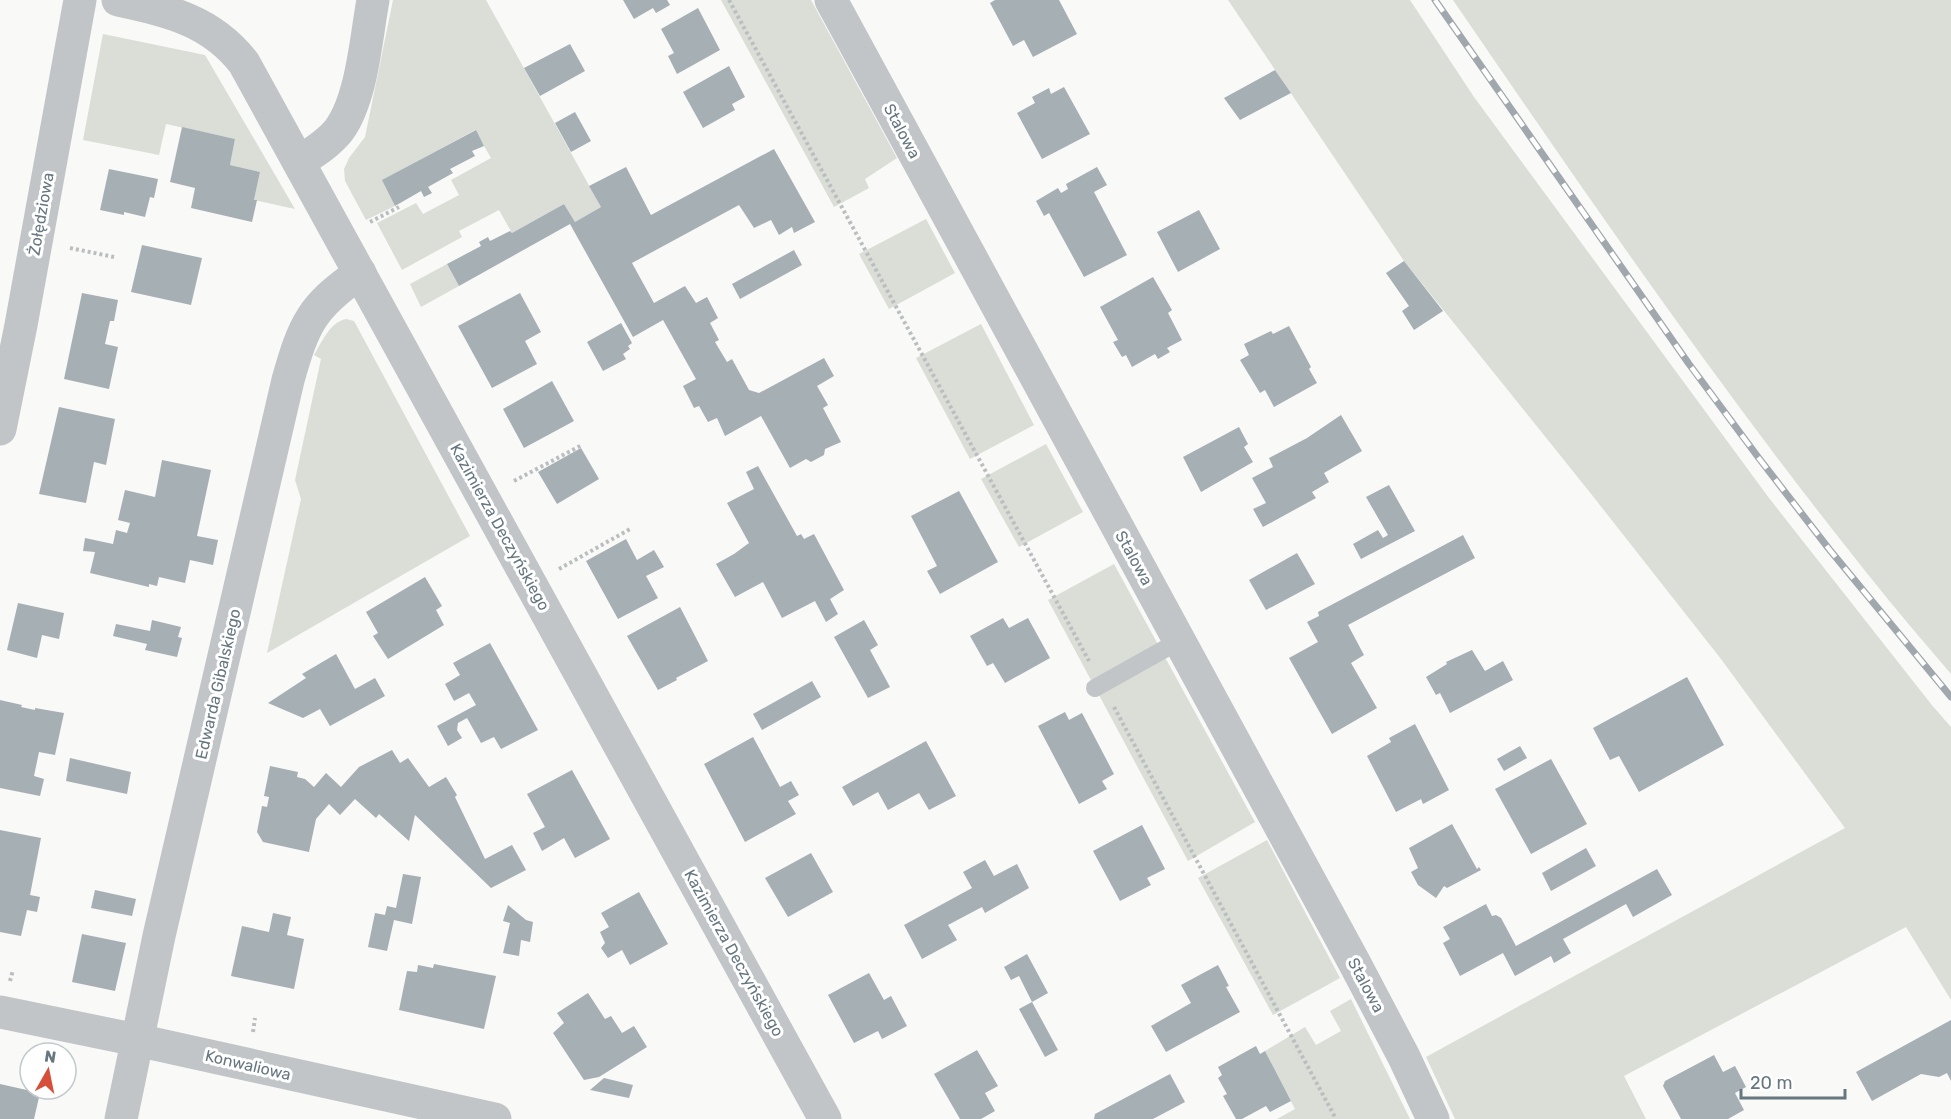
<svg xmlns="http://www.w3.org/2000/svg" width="1951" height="1119" font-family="Rubik,sans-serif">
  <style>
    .green { fill: #daded7 }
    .building { fill: #a6afb4 }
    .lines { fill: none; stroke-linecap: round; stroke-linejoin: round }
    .path { stroke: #bbbec0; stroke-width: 4; stroke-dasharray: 3 3; stroke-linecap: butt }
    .lane { stroke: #c1c5c8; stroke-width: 18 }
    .street { stroke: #c1c5c8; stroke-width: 33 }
    .rail-casing { stroke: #a1a8ad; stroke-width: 7 }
    .rail { stroke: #fff; stroke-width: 4.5; stroke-dasharray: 14; stroke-linecap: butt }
    .labels { text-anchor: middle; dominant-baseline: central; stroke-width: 6; stroke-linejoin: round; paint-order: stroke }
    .street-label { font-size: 16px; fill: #667780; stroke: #fff }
  </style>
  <rect width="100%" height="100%" fill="#f9f9f7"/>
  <!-- green -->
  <g class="green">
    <path d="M393 0H486L601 207 575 222 564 204 512 233 499 210 459 231 462 237 402 270 377 223 416 203 423 214 459 195 451 180 491 158 475 130 383 180 395 206 366 220 345 181 344 169 349 158 365 137Z"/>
    <path d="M721 0H811L897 158 865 179 869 188 834 207Z"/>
    <path d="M1228 0H1410L1474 97 1769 498 1931 704 1951 727V1000L1906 927 1624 1076 1646 1119H1455L1426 1057 1845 828 1721 659 1588 490 1404 261Z"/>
    <path d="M1453 0H1951V674C1924 642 1896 610 1870 577 1721 391 1587 196 1453 0Z"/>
    <path d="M103 34 205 55 295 209 254 200 260 172 230 165 235 139 166 124 159 155 83 140Z"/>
    <path d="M926 219 955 273 889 309 859 254Z"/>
    <path d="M447 264 459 286 421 307 410 284Z"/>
    <path d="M346 319 354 321 470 536 267 653 301 499 295 480 321 359 314 355C322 342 330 322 346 319Z"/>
    <path d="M981 324 1034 425 970 459 916 358Z"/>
    <path d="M1046 444 1083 512 1019 547 981 479Z"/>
    <path d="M1114 564 1255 822 1188 861 1048 600Z"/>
    <path d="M1267 840 1340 978 1273 1015 1198 878Z"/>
    <path d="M1351 999 1410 1119H1277L1295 1109 1265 1051 1305 1027 1316 1045 1341 1031 1330 1011Z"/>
  </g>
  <!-- building -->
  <g class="building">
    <path d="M623 0H667L670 5 656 13 653 8 634 19Z"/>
    <path d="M995 0H1059L1077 34 1033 57 1024 40 1013 46 990 3Z"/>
    <path d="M698 8 720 50 677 74 668 56 674 53 661 29Z"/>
    <path d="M570 44 585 71 540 96 524 68Z"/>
    <path d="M729 66 745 97 732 104 735 110 703 128 683 92Z"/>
    <path d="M1275 70 1291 93 1240 120 1224 98Z"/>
    <path d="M1064 87 1090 134 1042 159 1017 113 1035 103 1032 97 1049 88 1051 94Z"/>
    <path d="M575 112 591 141 571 152 555 123Z"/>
    <path d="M182 127 235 139 230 165 260 172 254 200H257L252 222 191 208 195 188 170 182Z"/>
    <path d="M476 130 484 146 472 151 475 156 450 169 453 173 428 187 432 193 424 197 421 191 395 206 382 180Z"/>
    <path d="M774 149 815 222 794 233 792 227 779 235 771 220 754 228 739 205 632 263 654 303 685 286 696 303 707 297 718 318 710 323 719 340 715 342 727 362 732 359 749 390 759 393 824 358 834 376 817 386 828 405 823 408 841 442 825 449 824 455 811 462 806 459 790 468 761 416 725 436 717 418 708 422 699 406 694 408 683 386 696 379 663 320 633 337 570 224 459 286 447 264 481 246 479 242 488 237 490 241 510 231 512 233 564 204 575 222 601 207 589 186 626 167 651 215Z"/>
    <path d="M1097 167 1107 185 1094 192 1127 255 1084 277 1049 213 1044 216 1036 201 1058 188 1061 193 1068 189 1066 184Z"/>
    <path d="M109 169 158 179 154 198 150 197 145 217 124 212V215L100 210Z"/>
    <path d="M1199 210 1220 249 1178 272 1157 232Z"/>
    <path d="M142 245 202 258 191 305 131 292Z"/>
    <path d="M794 250 802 265 740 299 732 284Z"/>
    <path d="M1404 261 1443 311 1414 330 1402 311 1409 306 1386 273Z"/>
    <path d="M1153 277 1172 310 1168 313 1182 340 1167 348 1170 352 1158 359 1155 354 1132 367 1126 355 1122 357 1113 342 1118 340 1100 307Z"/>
    <path d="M82 293 118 300 114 321H110L105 344 118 347 109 389 64 379Z"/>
    <path d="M520 293 541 332 525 341 537 364 492 388 458 326Z"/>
    <path d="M621 323 632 343 628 346 630 349 623 354 626 359 603 371 587 342Z"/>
    <path d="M1289 326 1311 367 1309 369 1317 383 1274 407 1265 390 1260 393 1240 360 1249 355 1244 344 1271 331 1273 334Z"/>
    <path d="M552 381 574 421 524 448 503 409Z"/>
    <path d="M59 407 115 419 106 465 94 462 86 503 39 494Z"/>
    <path d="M1341 415 1362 451 1324 473 1329 482 1312 492 1316 498 1263 527 1253 509 1266 503 1252 478 1273 467 1269 458 1307 438Z"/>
    <path d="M1239 427 1248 444 1244 447 1253 462 1201 492 1183 457Z"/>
    <path d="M581 448 599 479 557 504 538 472Z"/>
    <path d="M162 460 211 470 197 536 218 540 213 565 190 560 185 583 159 577 157 586 149 584V587L90 573 95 552 83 551 85 538 113 544 116 530 127 533 130 523 118 520 125 490 155 497Z"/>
    <path d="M758 466 797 536 801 534 804 539 814 534 844 590 830 599 838 614 826 622 815 601 782 618 763 582 735 597 716 564 734 554 749 543 727 503 754 489 746 472Z"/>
    <path d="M1389 485 1415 531 1361 559 1353 544 1378 530 1383 538 1388 535 1366 497Z"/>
    <path d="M959 491 998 562 940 594 927 571 937 566 911 516Z"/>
    <path d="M1463 535 1475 558 1348 625 1364 655 1351 663 1377 708 1332 734 1289 658 1318 642 1307 622 1319 616 1318 612Z"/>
    <path d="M626 539 637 560 654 550 664 567 646 576 658 598 618 619 586 561Z"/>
    <path d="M1297 553 1315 584 1266 610 1249 580Z"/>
    <path d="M425 577 442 606 436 610 444 625 388 659 373 636 378 633 366 612Z"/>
    <path d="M18 603 64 613 59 639 42 635 37 658 7 650Z"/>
    <path d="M680 607 708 661 676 678 677 680 658 690 627 636Z"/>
    <path d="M1003 618 1009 628 1028 618 1050 658 1005 683 993 663 987 666 970 636Z"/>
    <path d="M152 620 181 627 178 637 182 638 177 657 145 650 147 644 113 636 116 624 150 631Z"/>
    <path d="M864 620 878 645 870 650 890 687 868 698 834 637Z"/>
    <path d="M490 643 538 730 501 749 494 737 481 743 467 718 458 723 457 730 462 738 448 746 437 726 476 705 469 693 454 701 445 684 460 675 453 663Z"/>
    <path d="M1472 650 1485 671 1503 661 1513 680 1450 713 1440 693 1436 695 1426 677 1447 664 1446 662Z"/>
    <path d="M336 654 355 689 375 678 385 696 330 726 320 709 303 718 268 703 306 678 302 674Z"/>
    <path d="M1687 677 1724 745 1639 792 1619 756 1610 760 1593 728Z"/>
    <path d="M812 681 821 697 762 730 753 714Z"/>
    <path d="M0 700 22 705 21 707 35 710V708L64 713 55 755 39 752 34 776 44 779 40 796 0 788Z"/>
    <path d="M1065 712 1069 720 1082 713 1114 774 1102 781 1107 789 1079 804 1038 726Z"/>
    <path d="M1415 724 1449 790 1423 804 1421 799 1396 812 1367 756 1391 742 1389 738Z"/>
    <path d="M753 737 780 787 791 781 799 795 788 801 796 814 745 842 704 764Z"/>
    <path d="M926 741 956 796 929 810 919 793 888 810 878 792 853 806 842 787Z"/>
    <path d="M1520 746 1527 758 1504 771 1497 759Z"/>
    <path d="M392 750 400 763 408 758 429 787 446 777 457 795 455 797 485 859 512 845 526 870 491 888 415 815 409 841 379 814 376 818 355 799 340 815 329 804 316 819 309 852 263 842 257 832 262 806 267 807 269 797 264 796 270 766 298 772 297 777 305 779 314 787 326 773 341 787 359 767Z"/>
    <path d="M70 758 131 772 127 794 66 781Z"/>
    <path d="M1551 759 1587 824 1531 854 1495 789Z"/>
    <path d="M572 770 610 839 575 858 564 838 542 851 533 833 545 827 527 794Z"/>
    <path d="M1452 824 1477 869 1479 867 1481 870 1447 888 1444 886 1436 898 1418 885 1411 872 1418 868 1409 848Z"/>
    <path d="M1142 825 1165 869 1147 878 1151 885 1120 901 1093 851Z"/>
    <path d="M0 830 41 838 30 895 40 897 37 912 27 910 21 936 0 932Z"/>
    <path d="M1586 848 1596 866 1551 891 1542 873Z"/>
    <path d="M811 853 833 892 788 917 765 878Z"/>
    <path d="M985 860 994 876 1017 864 1029 888 985 913 982 907 948 925 957 940 922 959 904 925 972 888 963 872Z"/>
    <path d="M1657 869 1672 895 1633 917 1626 904 1563 939 1571 953 1554 963 1551 956 1515 976 1503 953 1460 976 1443 943 1450 939 1443 927 1486 904 1492 916 1496 915 1501 918 1516 946Z"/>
    <path d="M403 874 421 877 412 924 394 920 387 951 368 947 375 913 385 915 387 906 396 908Z"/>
    <path d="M95 890 136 899 132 916 91 908Z"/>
    <path d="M639 892 668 944 630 965 622 950 608 958 601 948 605 943 600 932 609 927 601 913Z"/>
    <path d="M508 905 526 920 533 922 530 942 521 940 519 956 503 953 510 923 503 921Z"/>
    <path d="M273 913 291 917 287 935 304 939 294 989 231 976 242 926 269 932Z"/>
    <path d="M82 934 126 943 115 991 72 982Z"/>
    <path d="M1027 954 1048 993 1032 1002 1019 976 1011 980 1004 967Z"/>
    <path d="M434 964 496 976 484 1029 399 1010 407 971 417 972 418 965 433 968Z"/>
    <path d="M1218 965 1229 986 1226 987 1240 1012 1166 1052 1151 1026 1191 1003 1181 985Z"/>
    <path d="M869 973 884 1000 891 996 907 1026 882 1039 878 1031 854 1043 828 995Z"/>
    <path d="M588 993 605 1019 611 1016 622 1033 634 1026 647 1047 599 1077 584 1080 553 1033 564 1023 557 1013Z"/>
    <path d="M1032 1002 1058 1050 1045 1057 1019 1009Z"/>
    <path d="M1951 1020V1081L1947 1073 1939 1077 1921 1074 1872 1101 1856 1072Z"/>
    <path d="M1256 1046 1260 1054 1265 1051 1291 1101 1270 1112 1266 1106 1242 1119H1236L1223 1096 1227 1094 1218 1078 1222 1075 1218 1067Z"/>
    <path d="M977 1050 998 1086 985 1093 995 1111 981 1119H960L934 1074Z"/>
    <path d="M1714 1055 1723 1072 1735 1066 1746 1087 1735 1093 1744 1110 1728 1119H1681L1663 1086 1665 1081Z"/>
    <path d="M1170 1074 1185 1102 1153 1119H1094L1095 1114Z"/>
    <path d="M604 1078 633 1085 629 1098 590 1090Z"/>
    <path d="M0 1084 40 1093 34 1119H0Z"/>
  </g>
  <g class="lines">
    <!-- path -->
    <g class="path">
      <path d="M729 0 1089 661"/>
      <path d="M370 222 399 207"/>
      <path d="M70 248 114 257"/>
      <path d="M514 481 582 445"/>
      <path d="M559 569 632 528"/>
      <path d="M1114 707 1336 1119"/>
      <path d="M10 981 13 970"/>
      <path d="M253 1032 255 1018"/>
    </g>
    <!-- lane -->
    <path class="lane" d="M1095 688 1179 641"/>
    <!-- street -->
    <g class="street">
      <path d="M118 0C168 11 211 20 244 63L825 1119"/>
      <path d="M831 0 1354 962 1404 1057 1433 1119"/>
      <path d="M299 162C313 153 329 143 339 130 362 99 366 38 373 0"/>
      <path d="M0 429 21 325 80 0"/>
      <path d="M0 1012 137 1040 495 1119"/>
      <path d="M121 1119 159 936 288 380C304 324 311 307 360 273"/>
    </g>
    <defs>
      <path id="rail" d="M1435 0 1689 364 1758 457 1829 549 1951 697"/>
    </defs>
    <!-- rail casing -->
    <use href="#rail" class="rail-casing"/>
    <!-- rail -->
    <use href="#rail" class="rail"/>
  </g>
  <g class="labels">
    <!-- street labels -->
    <g class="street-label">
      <text transform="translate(902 131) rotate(62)">Stalowa</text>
      <text transform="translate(41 214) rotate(-80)">Żołędziowa</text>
      <text transform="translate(500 527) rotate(61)">Kazimierza Deczyńskiego</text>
      <text transform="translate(1134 558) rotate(61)">Stalowa</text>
      <text transform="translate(218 684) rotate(-77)">Edwarda Gibalskiego</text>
      <text transform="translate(734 953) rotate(61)">Kazimierza Deczyńskiego</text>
      <text transform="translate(1366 985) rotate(62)">Stalowa</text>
      <text transform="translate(248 1065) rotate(13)">Konwaliowa</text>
    </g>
  </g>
  <!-- north arrow -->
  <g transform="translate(48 1071) rotate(9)"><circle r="28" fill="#ffffff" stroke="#c2c9cc" stroke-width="1.5"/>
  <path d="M0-4.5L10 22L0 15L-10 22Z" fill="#d54f3b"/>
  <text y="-9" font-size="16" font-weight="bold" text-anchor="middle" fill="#667780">N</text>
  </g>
  <!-- scale -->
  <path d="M1741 1089v9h104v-9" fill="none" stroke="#667780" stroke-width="3"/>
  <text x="1750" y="1089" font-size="18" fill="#667780" stroke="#ffffff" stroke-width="4.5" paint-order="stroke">20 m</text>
</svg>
